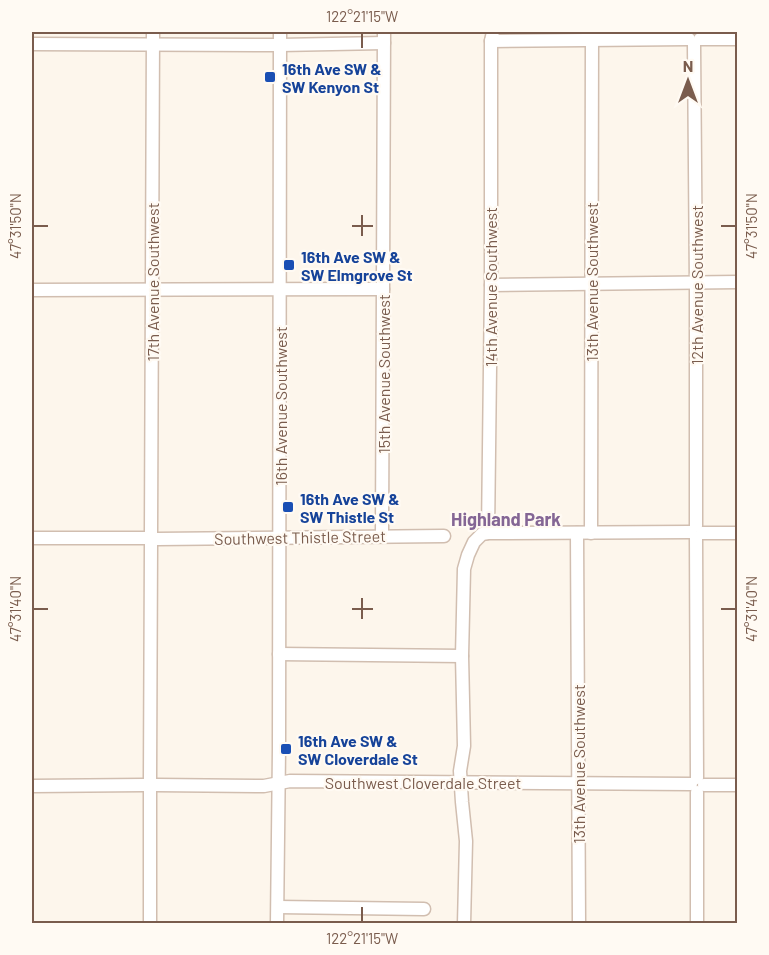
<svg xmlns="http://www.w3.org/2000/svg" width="769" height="955" font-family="Barlow,sans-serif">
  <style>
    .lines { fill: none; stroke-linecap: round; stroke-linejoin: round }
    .minor-casing { stroke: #d1beb0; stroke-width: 15 }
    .minor { stroke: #fff; stroke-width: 12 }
    .ticks { fill: none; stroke: #7a5c4d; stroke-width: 2 }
    .transit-dot { fill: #1a4fb4; stroke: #fffaf3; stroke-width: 2 }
    .labels { text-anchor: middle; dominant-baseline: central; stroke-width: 4.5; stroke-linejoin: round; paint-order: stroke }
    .transit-label { font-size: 16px; font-weight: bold; fill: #164399; stroke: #fffaf3; text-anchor: start }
    .street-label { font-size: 16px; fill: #7a5c4d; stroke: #fffaf3 }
    .neighbourhood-label { font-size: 18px; font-weight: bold; fill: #846695; stroke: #fffaf3 }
    .neatline { fill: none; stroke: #7a5c4d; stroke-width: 2 }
    .ticks-label { font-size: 15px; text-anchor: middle; fill: #7a5c4d }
  </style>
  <rect width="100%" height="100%" fill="#fdf6ec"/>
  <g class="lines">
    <defs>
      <g id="minor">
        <path d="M700 39H738"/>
        <path d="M491 41 689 39"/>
        <path d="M32 44 280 45 384 43"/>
        <path d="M694 45 696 288V526"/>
        <path d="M491 285 738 282"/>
        <path d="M32 290 383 289"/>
        <path d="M151 533 153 32"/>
        <path d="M488 533 491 285V41L493 32"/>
        <path d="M577 533 579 924"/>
        <path d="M591 533 592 32"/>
        <path d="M702 533H738"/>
        <path d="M382 536 384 32"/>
        <path d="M32 538H145"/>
        <path d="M696 538 697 778"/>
        <path d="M157 539 444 536"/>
        <path d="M279 654 462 656"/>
        <path d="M150 779 151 544"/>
        <path d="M156 785 264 786 290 781 691 784"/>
        <path d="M704 785H738"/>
        <path d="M32 786 144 785"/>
        <path d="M697 792V924"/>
        <path d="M278 907 424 909"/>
        <path d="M150 924V791"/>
        <path d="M277 924 279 749 280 32"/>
        <path d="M464 924 466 841 462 802 460 771 464 746 462 656 464 569 468 555 474 542 482 534 488 533 690 532"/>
      </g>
    </defs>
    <!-- minor casing -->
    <use href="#minor" class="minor-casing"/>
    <!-- minor -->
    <use href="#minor" class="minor"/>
  </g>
  <!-- ticks -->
  <path class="ticks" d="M362 33V48M362 215V236M33 226H48M352 226H373M721 226H736M362 598V619M33 609H48M352 609H373M721 609H736M362 907V922"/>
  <!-- markers -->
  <g class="transit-dot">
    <rect x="264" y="71" width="12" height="12" rx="3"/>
    <rect x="283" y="259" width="12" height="12" rx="3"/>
    <rect x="282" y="501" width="12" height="12" rx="3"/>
    <rect x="280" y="743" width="12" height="12" rx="3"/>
  </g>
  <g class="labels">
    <!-- transit labels -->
    <g class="transit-label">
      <text x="282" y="68">16th Ave SW &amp;<tspan x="282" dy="18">SW Kenyon St</tspan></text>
      <text x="301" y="256">16th Ave SW &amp;<tspan x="301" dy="18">SW Elmgrove St</tspan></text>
      <text x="300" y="498">16th Ave SW &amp;<tspan x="300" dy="18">SW Thistle St</tspan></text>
      <text x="298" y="740">16th Ave SW &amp;<tspan x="298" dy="18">SW Cloverdale St</tspan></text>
    </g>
    <!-- street labels -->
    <g class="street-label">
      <text transform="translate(152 282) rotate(-90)">17th Avenue Southwest</text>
      <text transform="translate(591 282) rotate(-90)">13th Avenue Southwest</text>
      <text transform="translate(696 285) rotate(-90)">12th Avenue Southwest</text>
      <text transform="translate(490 287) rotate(-90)">14th Avenue Southwest</text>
      <text transform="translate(383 374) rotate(-90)">15th Avenue Southwest</text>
      <text transform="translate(280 406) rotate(-90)">16th Avenue Southwest</text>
      <text transform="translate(300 537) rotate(-1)">Southwest Thistle Street</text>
      <text transform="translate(578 764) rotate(-90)">13th Avenue Southwest</text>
      <text x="423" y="782">Southwest Cloverdale Street</text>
    </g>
    <!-- neighbourhood labels -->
    <g class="neighbourhood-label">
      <text x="506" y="519">Highland Park</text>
    </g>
  </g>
  <!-- border -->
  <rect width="769" height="955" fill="none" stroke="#fffaf3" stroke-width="66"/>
  <!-- north arrow -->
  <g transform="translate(688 81)" stroke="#fffaf3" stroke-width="4.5" paint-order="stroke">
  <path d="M0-4.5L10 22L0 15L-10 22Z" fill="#7a5c4d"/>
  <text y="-9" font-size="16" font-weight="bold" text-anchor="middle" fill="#7a5c4d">N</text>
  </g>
  <rect x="33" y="33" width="703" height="889" class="neatline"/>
  <g class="ticks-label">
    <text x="362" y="22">122°21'15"W</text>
    <text transform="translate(16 226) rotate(-90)" y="5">47°31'50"N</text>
    <text transform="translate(752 226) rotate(-90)" y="5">47°31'50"N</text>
    <text transform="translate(16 609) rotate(-90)" y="5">47°31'40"N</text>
    <text transform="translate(752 609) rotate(-90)" y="5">47°31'40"N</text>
    <text x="362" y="944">122°21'15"W</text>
  </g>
</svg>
